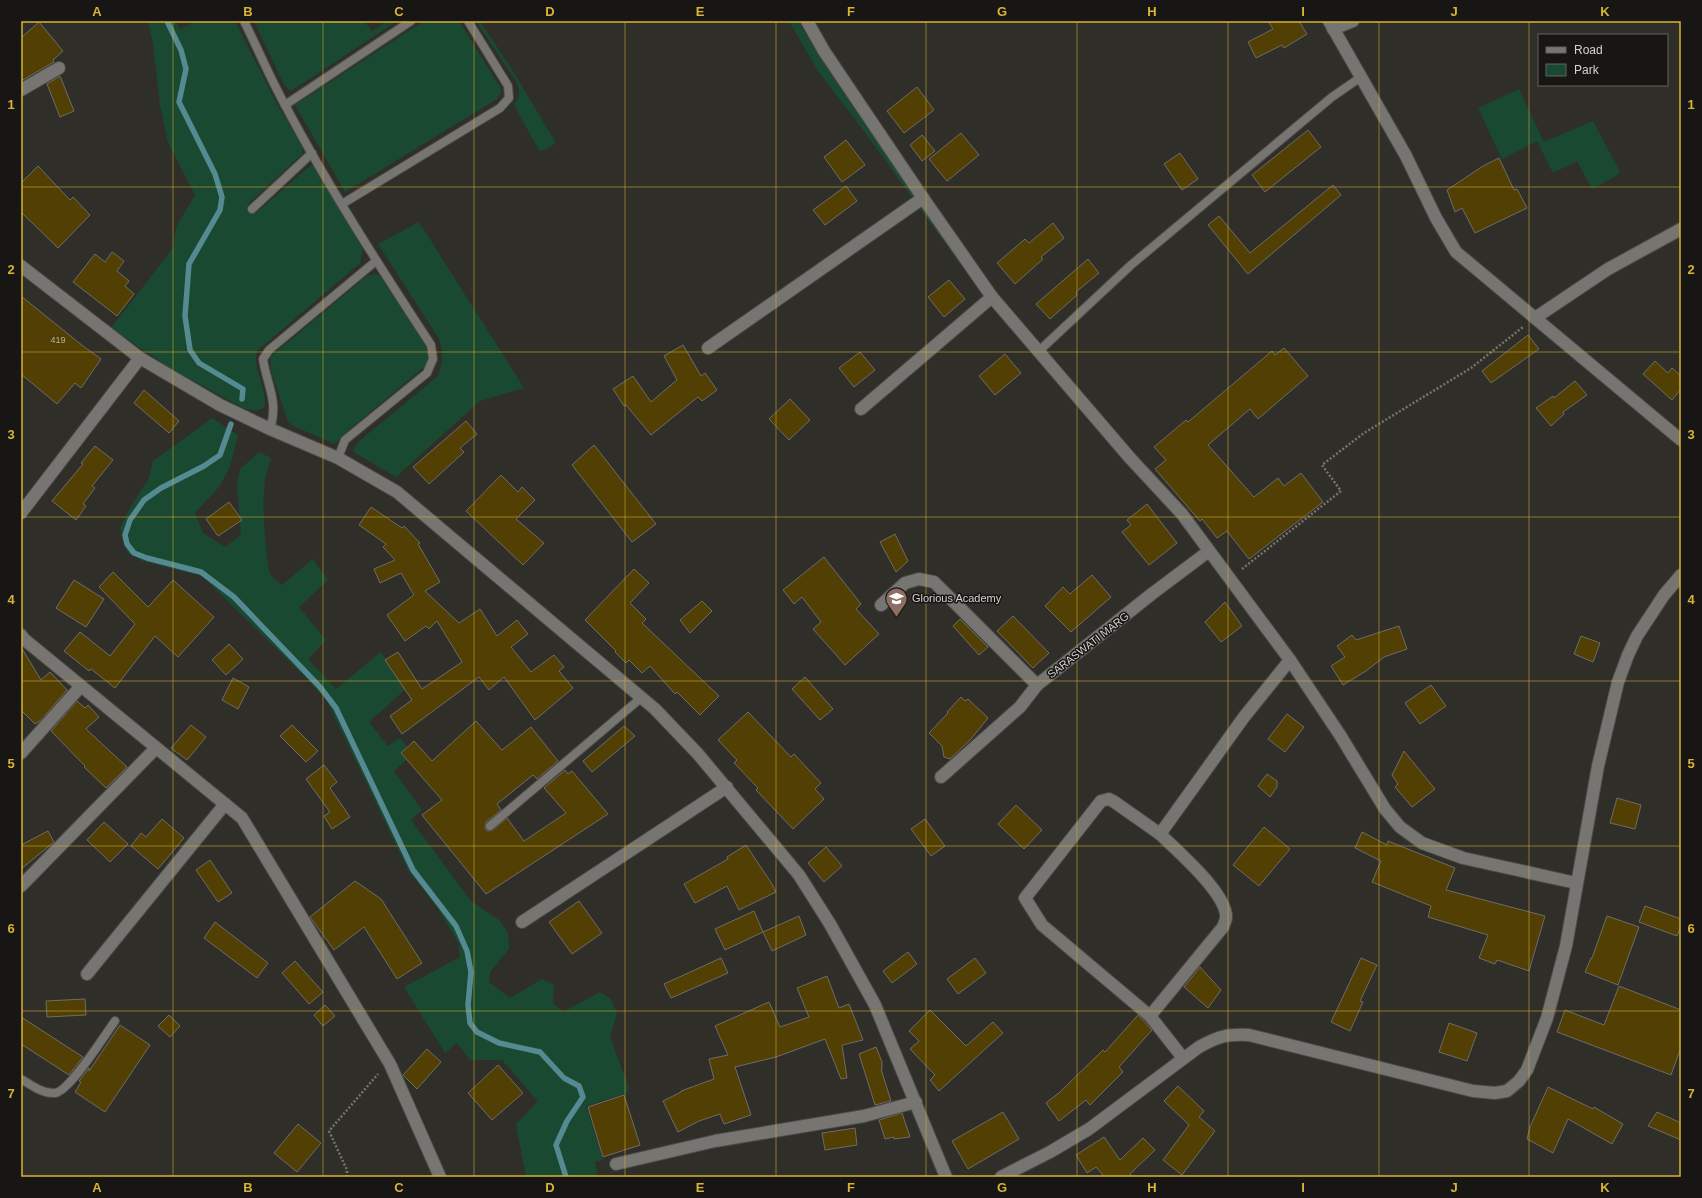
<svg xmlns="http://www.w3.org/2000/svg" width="1702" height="1198" font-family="Helvetica,sans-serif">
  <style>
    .green { fill: #1a4931 }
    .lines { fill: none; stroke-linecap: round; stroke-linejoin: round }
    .stream { stroke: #558a93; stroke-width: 5.5 }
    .building { fill: #523f04; stroke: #6e6c67 }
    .lane-casing { stroke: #4c4b47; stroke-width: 10 }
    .street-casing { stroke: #4c4b47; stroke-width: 14 }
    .secondary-casing { stroke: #4c4b47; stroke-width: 14 }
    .path { stroke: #75746f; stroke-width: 2.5; stroke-dasharray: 2 2; stroke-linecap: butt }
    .lane { stroke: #777571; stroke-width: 8 }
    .street { stroke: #777571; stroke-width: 12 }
    .secondary { stroke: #777571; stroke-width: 12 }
    .grid { fill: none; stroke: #d9b334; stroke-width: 1; stroke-opacity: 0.55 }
    .labels { text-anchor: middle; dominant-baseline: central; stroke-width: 3; stroke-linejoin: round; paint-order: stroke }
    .number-label { font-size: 9px; fill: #b4ae9d }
    .poi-label { font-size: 11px; fill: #d4d3d0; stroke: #171614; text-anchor: start }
    .street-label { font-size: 11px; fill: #d4d3d0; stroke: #171614 }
    .neatline { fill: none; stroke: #d9b334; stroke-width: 1.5 }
    .grid-label { font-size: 13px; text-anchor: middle; font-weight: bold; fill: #d9b334 }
  </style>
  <rect width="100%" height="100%" fill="#2f2e29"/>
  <!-- green -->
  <g class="green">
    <path d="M148 21H176L180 29 197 21H235L278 106 303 148 302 154 248 204 256 213 311 165 315 167 363 249 360 263 257 351C252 368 266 385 265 406 258 413 252 411 243 408L170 368 111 328 173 248 176 227 195 195 168 143 160 105 153 43Z"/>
    <path d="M254 21H364L372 31 387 21H397L291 91 284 85Z"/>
    <path d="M424 21H459L500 87 501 93 497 99 345 192 295 105Z"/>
    <path d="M476 21H480L513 71 556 143 540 152 514 105C520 97 520 92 517 83Z"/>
    <path d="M789 21H798C848 106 909 185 965 265L963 268 861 127 818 71Z"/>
    <path d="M1519 89 1544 142 1593 121 1620 172 1616 176 1592 189 1577 161 1553 173 1537 141 1502 159 1478 108Z"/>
    <path d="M419 222 524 388 480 401 396 477 355 453 353 450 358 442 438 376C443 361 444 354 439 339L378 244Z"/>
    <path d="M375 274 380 276 423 342C428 352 430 358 424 367L345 433 335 444 293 426 288 422 271 370 270 357 367 276Z"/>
    <path d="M212 418 238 435 230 467 219 487 195 513 203 533 225 547 241 535 237 485 240 469 259 452 271 458C258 495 265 534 269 572L274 579 282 585 313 559 328 580 299 607 326 640 308 659 336 689 381 652 407 688 369 722 388 746 400 738 413 754 394 771 422 810 411 820 471 901 499 920 508 933 509 949 490 972 489 982 510 998 542 979 554 985 553 1003 563 1012 600 992 610 998 617 1013 610 1037 629 1088 627 1093 586 1106 603 1160 595 1162 598 1177H526L516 1124 538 1101 502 1060H470L457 1043 445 1053 404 987 460 957 458 942 437 907 408 870 327 701 308 680 202 576 142 561 128 553 122 539 120 528 131 506 149 478 153 461Z"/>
  </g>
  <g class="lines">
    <!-- stream -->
    <g class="stream">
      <path d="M167 21 181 50 186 69 179 102 215 174 222 197 220 210 189 264 185 316 190 350 199 363 243 389 242 399"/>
      <path d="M231 424 220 455 204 466 161 488 144 500 130 520 125 535 127 544 134 553 147 558 201 572 234 597 320 687 336 708 413 870 456 926 467 951 471 972 468 1005 470 1023 477 1032 499 1043 540 1052 564 1078 579 1086 583 1097 567 1121 556 1145 566 1177"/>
    </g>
  </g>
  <!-- building -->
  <g class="building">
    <path d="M1268 21H1299L1307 34 1284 48 1282 45 1256 58 1248 42 1273 29Z"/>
    <path d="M39 22 63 51 53 60 54 62 21 81V38Z"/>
    <path d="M60 76 74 111 60 117 47 84Z"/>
    <path d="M917 87 934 110 904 133 887 111Z"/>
    <path d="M1308 130 1321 147 1265 192 1252 175Z"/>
    <path d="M961 133 979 155 947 181 929 159Z"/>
    <path d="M922 135 935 151 922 161 910 145Z"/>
    <path d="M846 140 865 165 842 182 824 157Z"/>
    <path d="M1180 153 1198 179 1182 190 1164 164Z"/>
    <path d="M1499 158 1514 190 1517 189 1527 208 1475 233 1462 208 1455 212 1447 190 1483 166Z"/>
    <path d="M38 166 70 200 73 197 90 215 58 248 21 212V183Z"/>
    <path d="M1333 185 1341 195 1248 274 1208 225 1219 216 1250 253Z"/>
    <path d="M846 186 857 201 825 225 813 210Z"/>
    <path d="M1053 223 1064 238 1041 257 1043 259 1015 284 997 263 1025 239 1029 243Z"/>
    <path d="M112 252 124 261 117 271 129 281 125 286 134 294 117 316 73 282 95 254 105 262Z"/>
    <path d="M1088 259 1099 273 1076 292 1077 295 1050 319 1036 304Z"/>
    <path d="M949 280 965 299 944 317 928 297Z"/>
    <path d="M21 296 83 346 101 359 81 388 75 383 57 404 21 374Z"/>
    <path d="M1528 335 1539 349 1491 383 1482 371Z"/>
    <path d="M683 345 701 376 705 373 717 390 702 401 698 397 651 435 626 405 624 406 613 389 633 376 651 402 677 380 664 356Z"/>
    <path d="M1284 348 1308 376 1258 419 1250 409 1208 445 1254 497 1278 478 1284 486 1301 473 1323 502 1249 559 1227 531 1217 538 1202 519 1200 521 1155 469 1166 460 1154 447 1186 420 1188 422 1272 351 1275 355Z"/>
    <path d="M860 352 875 370 854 387 839 368Z"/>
    <path d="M1005 354 1021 373 995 395 979 376Z"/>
    <path d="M1655 361 1668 373 1672 368 1681 376V389L1672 400 1643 374Z"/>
    <path d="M1575 381 1587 395 1563 412 1564 414 1551 426 1536 408 1553 396 1554 398Z"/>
    <path d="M144 390 179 421 169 433 134 403Z"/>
    <path d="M790 399 810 420 789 440 769 419Z"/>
    <path d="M466 421 477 434 460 448 464 452 429 484 413 467Z"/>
    <path d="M594 445 656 524 632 542 572 465Z"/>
    <path d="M95 446 113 460 92 486 95 488 83 504 86 506 76 520 52 501 83 464 81 463Z"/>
    <path d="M501 475 518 492 522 487 535 500 516 519 544 543 523 565 466 511Z"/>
    <path d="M229 502 242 520 218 536 206 519Z"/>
    <path d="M1147 504 1177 543 1149 565 1122 532 1131 525 1127 520Z"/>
    <path d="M371 507 402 528 404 526 420 543 418 544 440 582 425 591 459 623 480 609 497 636 517 620 528 634 511 647 531 672 554 655 564 667 559 671 573 688 535 720 504 677 489 690 479 677 402 734 390 716 412 700 385 660 398 652 422 689 462 662 437 621 429 629 426 626 405 641 387 615 414 595 401 573 380 583 374 569 395 560 383 547 386 544 359 525Z"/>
    <path d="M895 534 908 561 896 572 880 542Z"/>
    <path d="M824 557 861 604 856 609 879 634 845 665 813 629 821 622 802 597 794 604 783 590Z"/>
    <path d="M634 569 649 583 630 603 646 619 642 623 719 696 700 715 677 692 675 694 650 666 642 673 629 660 626 663 615 652 616 651 585 620Z"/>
    <path d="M113 572 148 607 173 580 214 617 178 657 155 636 115 688 91 669 89 671 64 651 80 632 110 656 135 624 99 587Z"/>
    <path d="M1092 575 1111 597 1071 632 1045 606 1063 587 1070 594Z"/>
    <path d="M74 580 104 599 86 627 56 608Z"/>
    <path d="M702 601 712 611 690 633 680 620Z"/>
    <path d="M1225 602 1242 626 1221 642 1205 622Z"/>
    <path d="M1013 616 1049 653 1033 668 997 631Z"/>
    <path d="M960 619 988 647 979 655 953 626Z"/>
    <path d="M1399 626 1407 649 1384 657 1366 671 1343 685 1331 666 1345 657 1337 646 1352 635 1356 640Z"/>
    <path d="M1581 636 1600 643 1593 662 1574 654Z"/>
    <path d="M229 644 243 659 226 675 212 660Z"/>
    <path d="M21 647 41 680 50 672 67 690 41 720 35 724 21 710Z"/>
    <path d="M805 677 833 709 820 720 792 689Z"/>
    <path d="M233 678 249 687 238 709 222 700Z"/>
    <path d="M1431 685 1446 706 1420 724 1405 703Z"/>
    <path d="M961 697 965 701 968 699 988 718 971 739 950 759 944 757 942 746 929 733 948 713 947 712Z"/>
    <path d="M77 701 85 708 88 705 99 717 86 729 127 767 106 788 84 767 85 766 51 731Z"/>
    <path d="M748 712 791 757 794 754 821 783 815 789 824 799 793 829 756 790 758 788 734 763 737 760 718 740Z"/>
    <path d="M1287 714 1304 727 1285 752 1268 739Z"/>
    <path d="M476 721 502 750 531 727 558 761 537 779 533 775 497 804 501 810 486 822 485 827 486 830 489 831 493 830 507 818 524 841 566 813 544 788 565 770 568 774 572 771 608 814 486 894 422 815 442 800 401 753 414 741 432 761Z"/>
    <path d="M191 725 206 737 187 760 171 748Z"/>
    <path d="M292 725 318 751 306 762 280 736Z"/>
    <path d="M624 726 635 736 592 772 583 761Z"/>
    <path d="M1404 751 1435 789 1412 807 1395 787 1398 784 1392 775Z"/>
    <path d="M324 765 337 782 330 788 350 817 332 829 324 816 330 812 306 779Z"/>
    <path d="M1267 774 1277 781V787L1270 797 1258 786Z"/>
    <path d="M1617 798 1641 805 1635 829 1610 823Z"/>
    <path d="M1016 805 1042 830 1024 849 998 824Z"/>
    <path d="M162 819 184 838 158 869 131 846 141 833 146 837Z"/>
    <path d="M925 819 945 846 931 856 911 829Z"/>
    <path d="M104 822 128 844 110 862 87 840Z"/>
    <path d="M1264 827 1290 849 1259 886 1233 865Z"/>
    <path d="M48 831 54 842 21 869V845Z"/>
    <path d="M1362 832 1387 845 1388 841 1455 868 1446 890 1545 916 1529 971 1497 960 1495 964 1479 958 1488 935 1428 917 1431 906 1372 882 1381 861 1355 848Z"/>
    <path d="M746 845 772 884 776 892 739 910 727 886 695 903 684 884 728 859 727 857Z"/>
    <path d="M826 847 842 866 824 882 808 863Z"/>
    <path d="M210 860 232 893 218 902 196 870Z"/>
    <path d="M355 881 381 899 422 963 397 979 364 927 334 950 310 917Z"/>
    <path d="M579 901 602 933 572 954 549 922Z"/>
    <path d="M1645 906 1681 919V926L1677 936 1639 922Z"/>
    <path d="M754 911 763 932 725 950 715 929Z"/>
    <path d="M799 916 806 935 772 951 763 932Z"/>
    <path d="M1607 916 1639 927 1618 985 1585 972 1591 958H1592Z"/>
    <path d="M215 922 268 963 257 978 204 938Z"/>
    <path d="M908 952 917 964 892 983 883 971Z"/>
    <path d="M721 958 728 973 671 998 664 984Z"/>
    <path d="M975 958 986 973 958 994 947 979Z"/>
    <path d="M1361 958 1377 965 1360 1001 1363 1002 1350 1031 1331 1022Z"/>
    <path d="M295 961 323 992 309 1004 282 973Z"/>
    <path d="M1200 967 1221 990 1208 1008 1184 987Z"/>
    <path d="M827 976 839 1008 849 1004 863 1040 842 1045 847 1078 841 1079 825 1039 776 1057 735 1067 751 1115 724 1124 720 1114 699 1121 678 1132 663 1101 681 1092V1091L714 1079 709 1059 728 1055 715 1026 769 1002 780 1027 809 1017 797 988Z"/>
    <path d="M1619 986 1681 1010V1047L1671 1075 1557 1032 1565 1010 1604 1025Z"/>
    <path d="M85 999 86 1015 47 1017 46 1001Z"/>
    <path d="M325 1005 335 1016 323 1026 314 1015Z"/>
    <path d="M930 1010 966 1046 993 1022 1003 1033 939 1091 930 1080 935 1075 910 1049 919 1041 909 1031Z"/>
    <path d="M169 1015 180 1026 170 1037 158 1026Z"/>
    <path d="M1138 1015 1152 1030 1119 1067 1123 1072 1090 1105 1086 1100 1059 1121 1046 1103 1060 1092 1103 1050 1105 1052Z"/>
    <path d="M21 1017 83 1057 69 1075 21 1044Z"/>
    <path d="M1449 1023 1477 1033 1467 1061 1439 1052Z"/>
    <path d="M120 1025 150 1045 105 1112 75 1092 81 1082 79 1081 89 1068V1071Z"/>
    <path d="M876 1047 882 1062V1069H881L891 1101 875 1105 859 1054Z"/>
    <path d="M427 1049 441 1062 417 1089 403 1075Z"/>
    <path d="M498 1065 523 1093 492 1120 468 1093Z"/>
    <path d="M1178 1086 1204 1111 1199 1117 1215 1131 1182 1175 1163 1160 1189 1125 1164 1101Z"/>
    <path d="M1548 1087 1593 1109 1594 1107 1623 1124 1612 1144 1568 1119 1553 1153 1527 1139 1530 1127Z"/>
    <path d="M624 1095 640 1145 603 1157 588 1107Z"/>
    <path d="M1003 1112 1019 1139 968 1169 952 1141Z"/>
    <path d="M1657 1112 1681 1123V1140L1648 1126Z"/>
    <path d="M902 1113 910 1137 894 1139V1137L885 1139 879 1120Z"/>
    <path d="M298 1124 321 1143 297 1172 274 1153Z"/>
    <path d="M855 1128 857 1145 825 1150 822 1133Z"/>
    <path d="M1104 1137 1120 1160 1143 1138 1155 1150 1130 1174 1132 1177H1101L1103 1175 1096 1167 1087 1173 1076 1155Z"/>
  </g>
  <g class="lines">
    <defs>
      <g id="lane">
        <path d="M244 21C258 49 270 78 285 105 329 188 380 267 431 345L433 359 427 373 345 440 338 458"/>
        <path d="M285 105 411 21"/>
        <path d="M342 204 500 108 509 98 508 86 468 21"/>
        <path d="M252 209 312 153"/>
        <path d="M1040 350 1131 265 1332 97 1361 77"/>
        <path d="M270 429C279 401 267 386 263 359L269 350 376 261"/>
        <path d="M490 826 641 698"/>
        <path d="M21 1079C31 1085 43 1094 55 1093 70 1091 104 1036 115 1021"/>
      </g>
      <g id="street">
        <path d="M807 21 824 51 923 198 992 297 1130 458 1182 514 1290 660 1340 735 1385 809 1400 827 1422 843 1463 858 1576 883"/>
        <path d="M1329 21 1406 156 1436 218 1456 252 1681 440"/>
        <path d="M1333 29 1353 21"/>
        <path d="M21 90 59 68"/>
        <path d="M1535 318 1608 269 1681 229"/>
        <path d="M708 348 923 198"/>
        <path d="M861 409 992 297"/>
        <path d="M21 513 140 358"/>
        <path d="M881 605 905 583 919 579 934 582 1037 685 1153 593 1209 551"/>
        <path d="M21 635 25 640 242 818 390 1064 440 1177"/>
        <path d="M21 753 81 686"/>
        <path d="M941 777 1020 707 1037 685"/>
        <path d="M21 886 156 748"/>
        <path d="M522 922 727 787"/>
        <path d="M87 974 225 804"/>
        <path d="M1150 1016 1042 925 1025 898 1101 801 1109 799 1113 801 1160 834"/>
        <path d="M1183 1058 1150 1016 1223 927C1224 924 1226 920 1226 918 1228 894 1176 850 1160 834L1244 717 1290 660"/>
        <path d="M616 1164 715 1141 864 1116 916 1102"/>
        <path d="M1001 1177 1050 1152 1089 1129 1199 1047C1219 1036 1227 1034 1249 1035L1473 1091 1495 1093 1507 1091 1519 1081 1527 1070 1547 1018 1566 946 1598 766 1618 682 1628 655 1637 636 1664 595 1681 575"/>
      </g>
      <path id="secondary" d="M21 266 140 358 220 405 270 429 338 458 397 492 655 709 698 754 799 875 830 924 875 1005 946 1177"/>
    </defs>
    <!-- lane casing -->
    <use href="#lane" class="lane-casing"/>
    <!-- street casing -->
    <use href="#street" class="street-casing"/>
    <!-- secondary casing -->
    <use href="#secondary" class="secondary-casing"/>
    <!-- path -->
    <g class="path">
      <path d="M1242 569 1341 491 1322 465 1364 433 1471 368 1523 327"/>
      <path d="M347 1177V1170L329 1131 378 1074"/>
    </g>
    <!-- lane -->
    <use href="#lane" class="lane"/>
    <!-- street -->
    <use href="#street" class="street"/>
    <!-- secondary -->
    <use href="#secondary" class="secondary"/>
  </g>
  <!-- grid -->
  <path class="grid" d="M173 21V1177M323 21V1177M474 21V1177M625 21V1177M776 21V1177M926 21V1177M1077 21V1177M1228 21V1177M1379 21V1177M1529 21V1177M21 187H1681M21 352H1681M21 517H1681M21 681H1681M21 846H1681M21 1011H1681"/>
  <!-- icons -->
  <defs>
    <symbol id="school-pin" viewBox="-11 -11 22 30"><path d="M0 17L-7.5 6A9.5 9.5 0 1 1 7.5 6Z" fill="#8d6e63" stroke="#171614"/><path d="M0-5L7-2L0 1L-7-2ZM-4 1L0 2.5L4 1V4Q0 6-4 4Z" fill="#fff"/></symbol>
  </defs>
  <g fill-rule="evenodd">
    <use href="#school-pin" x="884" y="586" width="25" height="34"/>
  </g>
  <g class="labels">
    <!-- number labels -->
    <g class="number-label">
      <text x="58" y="340">419</text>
    </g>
    <!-- poi labels -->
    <g class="poi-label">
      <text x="912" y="598">Glorious Academy</text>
    </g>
    <!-- street labels -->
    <g class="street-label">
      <text transform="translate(1088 645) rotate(-38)">SARASWATI MARG</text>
    </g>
  </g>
  <!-- border -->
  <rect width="1702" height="1198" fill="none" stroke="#171614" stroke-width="44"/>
  <!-- legend -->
  <rect x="1538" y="34" width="130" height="52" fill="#171614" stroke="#63625f"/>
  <rect x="1546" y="47" width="20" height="6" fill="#777571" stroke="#63625f"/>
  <text x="1574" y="54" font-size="12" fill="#d4d3d0">Road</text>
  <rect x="1546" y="64" width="20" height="12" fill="#1a4931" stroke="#63625f"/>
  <text x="1574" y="74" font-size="12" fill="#d4d3d0">Park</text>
  <rect x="22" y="22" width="1658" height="1154" class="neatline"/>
  <g class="grid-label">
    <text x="97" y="16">A</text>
    <text x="248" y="16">B</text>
    <text x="399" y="16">C</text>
    <text x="550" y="16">D</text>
    <text x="700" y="16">E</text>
    <text x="851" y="16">F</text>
    <text x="1002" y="16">G</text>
    <text x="1152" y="16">H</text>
    <text x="1303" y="16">I</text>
    <text x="1454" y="16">J</text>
    <text x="1605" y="16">K</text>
    <text x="11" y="109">1</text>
    <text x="1691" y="109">1</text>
    <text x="11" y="274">2</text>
    <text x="1691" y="274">2</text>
    <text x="11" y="439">3</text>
    <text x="1691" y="439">3</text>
    <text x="11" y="604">4</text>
    <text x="1691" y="604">4</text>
    <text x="11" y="768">5</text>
    <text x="1691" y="768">5</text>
    <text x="11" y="933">6</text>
    <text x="1691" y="933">6</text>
    <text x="11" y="1098">7</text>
    <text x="1691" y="1098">7</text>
    <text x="97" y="1192">A</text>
    <text x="248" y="1192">B</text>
    <text x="399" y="1192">C</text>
    <text x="550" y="1192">D</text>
    <text x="700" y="1192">E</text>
    <text x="851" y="1192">F</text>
    <text x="1002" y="1192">G</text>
    <text x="1152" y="1192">H</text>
    <text x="1303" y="1192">I</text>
    <text x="1454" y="1192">J</text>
    <text x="1605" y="1192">K</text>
  </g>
</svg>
